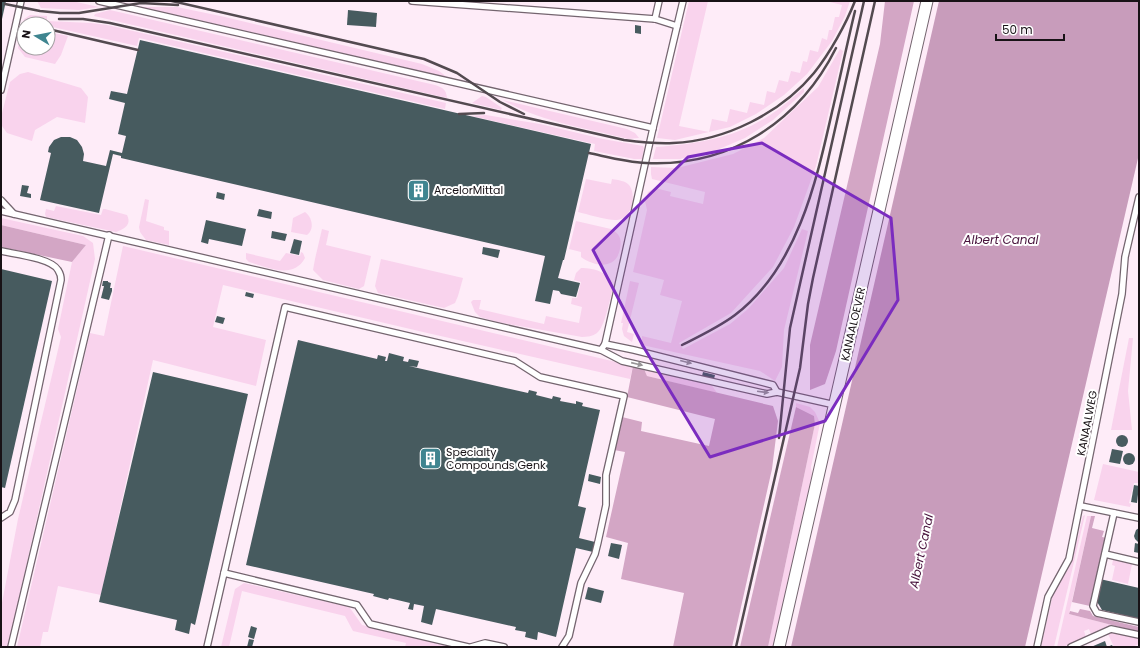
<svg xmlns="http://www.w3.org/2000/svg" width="1140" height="648" font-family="Poppins,sans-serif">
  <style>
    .green { fill: #f9d3ed }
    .forest { fill: #d3a6c5 }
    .water { fill: #c89cbb }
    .building { fill: #475b5f }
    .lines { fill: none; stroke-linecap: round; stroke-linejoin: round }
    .lane-casing { stroke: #74656f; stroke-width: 8 }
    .street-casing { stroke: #74656f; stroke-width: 13 }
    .lane { stroke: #fff; stroke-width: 5.5 }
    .street { stroke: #fff; stroke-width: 11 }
    .rail { stroke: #534a50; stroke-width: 2.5 }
    .oneway { fill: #979496 }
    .marked { fill: #7b2cbf; fill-opacity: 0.2; stroke: #7b2cbf; stroke-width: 3; stroke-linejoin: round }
    .labels { text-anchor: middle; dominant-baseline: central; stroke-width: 4; stroke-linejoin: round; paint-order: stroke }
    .poi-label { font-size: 11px; fill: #181216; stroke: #fff; text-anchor: start }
    .street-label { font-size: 11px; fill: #181216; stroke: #fff }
    .water-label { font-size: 12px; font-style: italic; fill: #48133c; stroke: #fff }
  </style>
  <rect width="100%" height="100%" fill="#feecf8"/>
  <!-- green -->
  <g class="green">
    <path d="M37 1H72L99 7 79 10 41 8Z"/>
    <path d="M689 1H708L679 126 709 132 712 119 727 122 730 109 747 113 750 102 764 105 767 91 775 93 779 80 788 82 791 71 800 73 803 61 807 62 810 50 818 52 822 38 827 40 829 30H832L835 17H839L842 5 826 1H850L845 16 832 41 807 74 784 95 756 114 730 127 675 140 657 138Z"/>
    <path d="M141 7H177L225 17 422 64 439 71 447 77Z"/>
    <path d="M110 10 435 85C443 88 446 89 447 98L94 16 95 14Z"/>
    <path d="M30 15 47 16V21L91 23 107 25 446 103 445 109 139 38 137 46 48 26V24H24V48H48V32L68 36 61 55 55 64 25 57 18 48 19 41 24 19Z"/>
    <path d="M840 49 843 51 816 166 794 227 773 267 731 313 679 343 683 349 730 324 748 309 784 268 802 229 808 231 784 330 782 367 775 381 760 371 642 345V336L671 343 682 301 660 295 664 280 633 272 647 210 645 201 648 192 655 188 671 192 670 196 703 204 705 192 652 179 651 174V167L677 168 733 154 764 138 818 87Z"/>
    <path d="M28 72 81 88 88 97 85 123 57 117 35 130 32 141 7 133 2 126 1 117 10 82 20 74Z"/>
    <path d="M804 88V92L773 120 745 138 710 153 680 159H653L656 147C698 144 737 138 773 113 784 106 794 96 804 88Z"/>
    <path d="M482 96 486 97 502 108 501 110 472 103Z"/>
    <path d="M503 100 627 129 635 133 639 138 628 139C586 128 540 122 503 100Z"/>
    <path d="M486 115 540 124 603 139 643 146 644 148 642 159H634L594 151 595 144 472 116Z"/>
    <path d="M586 179 611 184 612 179C618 180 626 181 629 185 637 195 632 219 617 220 609 221 587 214 578 212Z"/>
    <path d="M145 199 149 200 146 221 164 227V230L169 231V245L146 240 140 232 139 227Z"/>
    <path d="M56 206 101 215 103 209H105L127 215C132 225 124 229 116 232L46 217 45 214 46 209 54 211Z"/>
    <path d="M305 212C312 217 315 229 307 235L291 232 293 218Z"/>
    <path d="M1 218 83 236 93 243 95 259 8 647H1V608L18 519 61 337 58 329 72 262 86 245 1 225Z"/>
    <path d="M576 221 611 229C620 234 622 239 620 249 616 270 595 267 581 257V252L569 249Z"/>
    <path d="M322 229 329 231 326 245 371 256 364 286 359 289 323 280 313 270 315 259Z"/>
    <path d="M123 246 633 366 630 379 423 332 223 285 213 327 266 340 256 386 153 360 101 595 58 586 48 632H43L40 647H17L90 333 104 336Z"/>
    <path d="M301 252 303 253 305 258C293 280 267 267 249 262L246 259V253L280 261 286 253 300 256Z"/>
    <path d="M381 259 463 278 458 296 455 303 444 308 378 293 375 286Z"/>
    <path d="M581 268C594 268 613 273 613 288 610 298 605 327 597 333 593 336 587 337 582 337L497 322 480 317 475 312 471 302 473 300H481L479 309 544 324 546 316 579 323 582 307 571 304 572 298H577L581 282 574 280 576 273Z"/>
    <path d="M630 281 639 283 627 332 634 334 632 342 624 336 622 329 623 323H621Z"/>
    <path d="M1129 338H1133L1128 391 1132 430H1111Z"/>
    <path d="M644 369 711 384 717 393 647 376Z"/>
    <path d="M796 403 810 407 815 412 820 423 811 467 812 475 773 647H768L815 424 814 416 796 407Z"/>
    <path d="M1103 464 1139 472V483H1134L1129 503 1131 504 1130 507 1094 500Z"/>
    <path d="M1085 515 1054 647H1041L1053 594 1071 564 1083 516Z"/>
    <path d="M1087 516H1091L1069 614 1112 625 1091 634 1089 629 1084 631 1086 637 1067 645 1066 647H1057Z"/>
    <path d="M1113 560 1132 564 1128 584 1112 580 1115 566 1112 565Z"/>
    <path d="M244 583 345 606 350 608 362 625 452 647H405L406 643 353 631 345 616 242 591 229 647H221L235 589Z"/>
    <path d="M1111 632 1139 639V644L1132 647H1114L1108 634Z"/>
  </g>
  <!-- forest -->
  <g class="forest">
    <path d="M885 1H914L836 351 825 384 810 390V345L880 44Z"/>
    <path d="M1 225 86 245 72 262 1 247Z"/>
    <path d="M633 366 644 369 647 376 773 406 778 421 772 469 732 647H673L684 593 621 579 628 543 606 537 625 452 614 450 622 417 642 422 641 431 709 446 715 419 627 397Z"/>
    <path d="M796 407 814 416 815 424 768 647H740Z"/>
    <path d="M1091 516H1095L1092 528 1104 531 1102 537 1107 538 1090 606 1072 602Z"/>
    <path d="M1080 609 1090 611 1093 616 1139 627V632L1069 614 1070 611 1078 613Z"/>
  </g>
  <!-- water -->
  <path class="water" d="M939 1H1139V154L1025 647H791Z"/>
  <!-- building -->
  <g class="building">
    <path d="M1 1H6L2 19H1Z"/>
    <path d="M348 10 377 13 376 27 347 25Z"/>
    <path d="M635 25 641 26V34L635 33Z"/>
    <path d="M140 40 591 144 564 260H563L558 278 580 283 576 297 561 294 559 291 553 290 550 304 535 301 545 256 121 158V156L113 154 99 213 40 200 51 153 48 152 49 147 54 140 61 137H70L77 140 82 147 84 154 83 161 106 166 110 150 122 153 126 136 118 134 125 103 109 99 111 91 127 94Z"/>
    <path d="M22 185 29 186 27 193 31 194V198L20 196Z"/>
    <path d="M217 192 225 194 224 200 216 198Z"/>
    <path d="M259 209 272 212 271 219 257 216Z"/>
    <path d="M206 220 246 229 242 246 209 239 208 244 201 242Z"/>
    <path d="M272 231 287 234 285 241 271 238Z"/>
    <path d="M294 239 302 241 299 255 290 253Z"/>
    <path d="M483 247 500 250 498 258 482 254Z"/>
    <path d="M1 269 52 281 5 488 1 487Z"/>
    <path d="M103 281H108V282L111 283 110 288H112V291L109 300 101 298 104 286H102Z"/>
    <path d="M246 292 254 294 253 298 245 296Z"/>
    <path d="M217 316 225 318 223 324 215 322Z"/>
    <path d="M298 340 377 359 378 355 386 357 385 361H387L389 353 404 357 403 361 408 362 409 359 419 361 417 367 409 366 528 393 529 390 537 392 536 395 552 399 553 396 561 398 560 401 576 404V401L583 403 582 406 600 410 578 506 586 508 579 538 595 542 593 552 576 548 556 637 538 632 537 640 525 637 526 632 515 630 516 627 436 609 432 625 421 622 424 606 414 604 413 610 408 609 410 603 389 598 388 600 373 596 374 594 246 565Z"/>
    <path d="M153 372 248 394 195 625 191 623 189 634 175 630 177 620 99 602Z"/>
    <path d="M703 372 715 375 714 379 702 376Z"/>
    <circle cx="1122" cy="441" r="6"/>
    <path d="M1112 449 1123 451 1120 464 1109 462Z"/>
    <circle cx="1129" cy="459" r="6"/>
    <path d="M589 474 601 477 600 484 588 481Z"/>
    <path d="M1134 485 1139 486 1137 503 1131 502Z"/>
    <path d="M1139 528V543L1135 539 1134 536 1136 530Z"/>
    <path d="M611 543 622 545 619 559 608 556Z"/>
    <path d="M1135 543 1139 544V553L1134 552Z"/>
    <path d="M1100 579 1139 588V619L1102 610 1096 600Z"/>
    <path d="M588 587 604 591 601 603 585 599Z"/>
    <path d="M251 626 257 628 254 639 248 637Z"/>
    <path d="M249 639 254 640 252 647H247Z"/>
    <path d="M1105 641 1107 647 1112 645 1113 647H1091Z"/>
  </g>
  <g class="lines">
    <defs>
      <g id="lane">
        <path d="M99 1 653 128"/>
        <path d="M412 1 655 19 677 26"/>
        <path d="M655 19 659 1"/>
        <path d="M1 90 21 1"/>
        <path d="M1 200 14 214"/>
        <path d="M1 211 601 350 605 344 634 350 773 385 777 392"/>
        <path d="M1 251C14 254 51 258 58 270 60 273 61 277 61 280L15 500 10 512 1 518"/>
        <path d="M605 344 653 128 683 1"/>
        <path d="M601 350 622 361 767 394 777 392 835 405"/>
        <path d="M1081 506 1139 518"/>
        <path d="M1114 513 1093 606 1097 613 1139 622"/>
        <path d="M1105 554 1139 562"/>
        <path d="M224 573 357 605 370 624 468 647"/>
        <path d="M11 647 109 235"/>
        <path d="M207 647 285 307 515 361 540 377 624 396 606 475V505L598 542 595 554 581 583 569 636 562 647"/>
        <path d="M471 647 485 643 504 647"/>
        <path d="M1037 647 1048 597 1069 559 1122 294 1125 257 1139 197"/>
        <path d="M1071 647 1111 629 1139 635"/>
      </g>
      <path id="street" d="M779 647 927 1"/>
    </defs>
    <!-- lane casing -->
    <use href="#lane" class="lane-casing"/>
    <!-- street casing -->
    <use href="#street" class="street-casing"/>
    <!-- lane -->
    <use href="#lane" class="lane"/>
    <!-- street -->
    <use href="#street" class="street"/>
    <!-- rail -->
    <g class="rail">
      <path d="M172 1 424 59 457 73 500 102 524 114"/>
      <path d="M5 4 40 11 60 13H79L141 3 178 5"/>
      <path d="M59 19H83L110 23 624 140C640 142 656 144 673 143 725 141 781 113 814 73 830 53 846 24 855 1"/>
      <path d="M48 29 138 50"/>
      <path d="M459 114 484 113"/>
      <path d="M589 153C608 157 626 162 646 163 730 167 799 122 836 48"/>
      <path d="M682 345C700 336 719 327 735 315 797 268 816 183 832 112 840 78 847 44 855 11"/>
      <path d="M779 438 790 328 864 1"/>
      <path d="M736 647 800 368 808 304 813 278 875 1"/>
    </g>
  </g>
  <!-- one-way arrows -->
  <defs><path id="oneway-solid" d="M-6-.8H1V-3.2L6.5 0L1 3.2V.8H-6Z"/></defs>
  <g class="oneway">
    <use href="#oneway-solid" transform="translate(686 362) rotate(14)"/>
    <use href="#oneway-solid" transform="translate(637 364) rotate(13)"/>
    <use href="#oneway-solid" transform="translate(763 392) rotate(7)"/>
  </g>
  <!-- marked area -->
  <path class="marked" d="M762 143 891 218 898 300 825 421 710 457 643 346 593 250 688 157Z"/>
  <!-- icons -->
  <defs>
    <symbol id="building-square" viewBox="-11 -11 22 22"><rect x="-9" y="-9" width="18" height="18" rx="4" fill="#3f8590" stroke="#fff"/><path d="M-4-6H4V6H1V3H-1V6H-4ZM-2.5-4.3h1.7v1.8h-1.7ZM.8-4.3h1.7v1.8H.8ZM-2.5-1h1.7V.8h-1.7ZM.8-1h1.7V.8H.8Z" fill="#fff"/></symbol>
  </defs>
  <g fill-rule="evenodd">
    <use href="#building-square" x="406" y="178" width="25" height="25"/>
    <use href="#building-square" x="418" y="446" width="25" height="25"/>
  </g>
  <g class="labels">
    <!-- poi labels -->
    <g class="poi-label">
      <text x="434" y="190">ArcelorMittal</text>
      <text x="446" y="452">Specialty<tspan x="446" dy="13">Compounds Genk</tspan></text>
    </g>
    <!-- street labels -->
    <g class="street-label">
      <text transform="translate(853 324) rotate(-77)">KANAALOEVER</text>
      <text transform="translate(1087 423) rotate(-79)">KANAALWEG</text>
    </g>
    <!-- water labels -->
    <g class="water-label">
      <text x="1001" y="239">Albert Canal</text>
      <text transform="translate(921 551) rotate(-78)">Albert Canal</text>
    </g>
  </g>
  <!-- border -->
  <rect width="1140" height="648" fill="none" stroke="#181216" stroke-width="4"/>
  <!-- north arrow -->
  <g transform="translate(36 36) rotate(280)"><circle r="19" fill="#ffffff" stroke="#a3a0a2"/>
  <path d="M0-3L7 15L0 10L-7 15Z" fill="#3f8590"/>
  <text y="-6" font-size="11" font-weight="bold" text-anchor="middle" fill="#181216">N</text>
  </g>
  <!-- scale -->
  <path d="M996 34v6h68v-6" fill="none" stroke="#181216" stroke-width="2"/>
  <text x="1002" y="34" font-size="12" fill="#181216" stroke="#ffffff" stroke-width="3" paint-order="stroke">50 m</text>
</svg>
